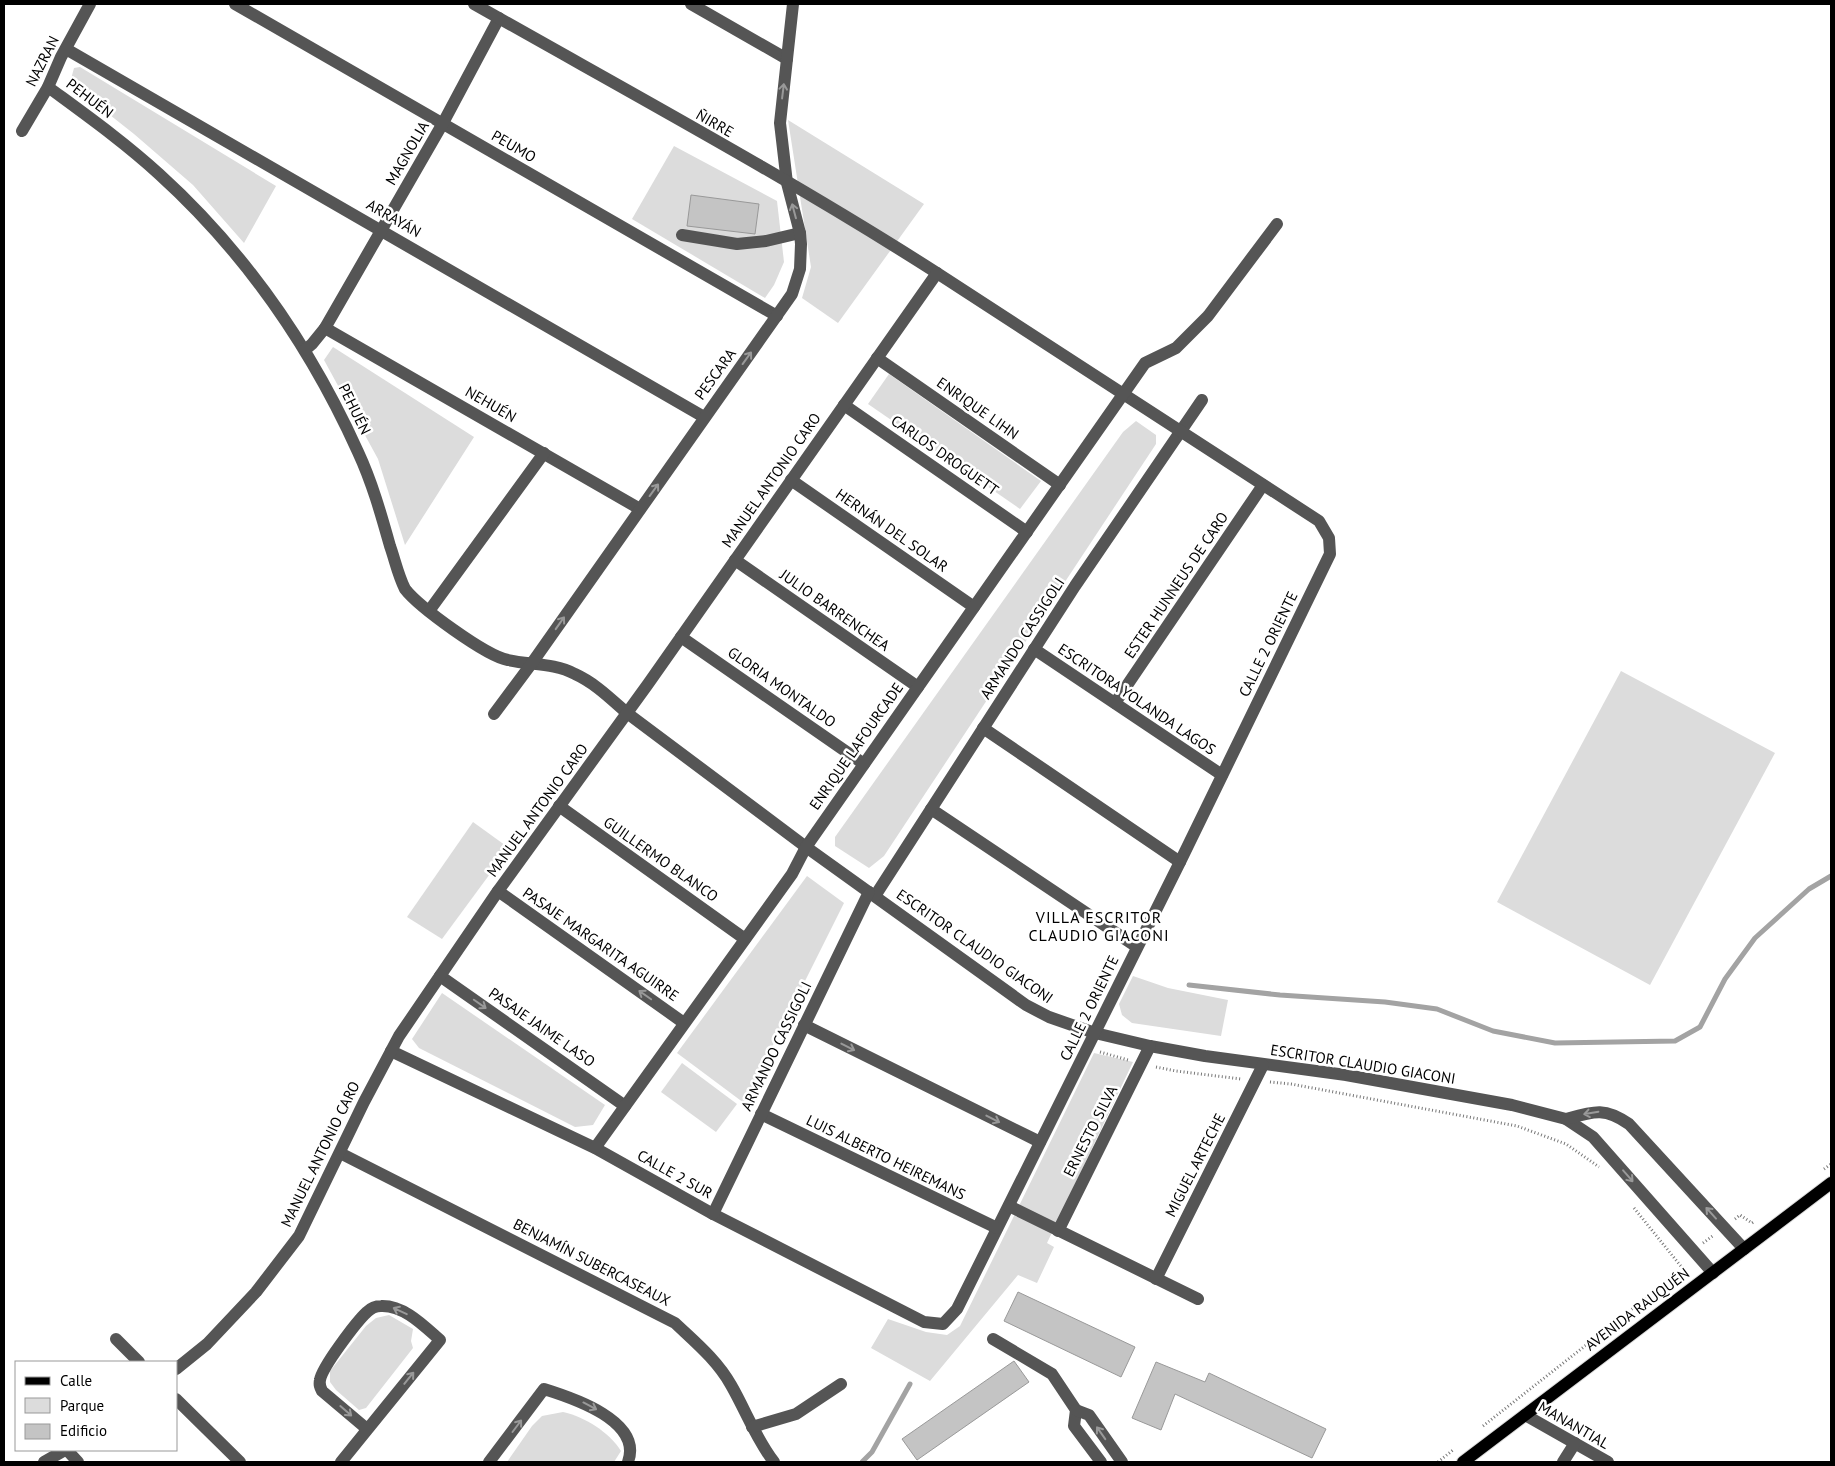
<svg xmlns="http://www.w3.org/2000/svg" width="1835" height="1466" font-family="'PT Sans',sans-serif">
  <style>
    .green { fill: #dcdcdc }
    .lines { fill: none; stroke-linecap: round; stroke-linejoin: round }
    .stream { stroke: #a3a3a3; stroke-width: 5 }
    .building { fill: #c4c4c4; stroke: #999 }
    .major-casing { stroke: #dbdbdb; stroke-width: 14 }
    .path { stroke: #777; stroke-width: 3; stroke-dasharray: 1 2.5; stroke-linecap: butt }
    .minor { stroke: #555; stroke-width: 12 }
    .major { stroke: #000; stroke-width: 12 }
    .oneway { stroke: #999 }
    .labels { text-anchor: middle; dominant-baseline: central; stroke-width: 5; stroke-linejoin: round; paint-order: stroke }
    .street-label { font-size: 15px; fill: #000; stroke: #fff }
    .neighbourhood-label { font-size: 16px; letter-spacing: 1px; fill: #000; stroke: #fff }
  </style>
  <rect width="100%" height="100%" fill="#fff"/>
  <!-- green -->
  <g class="green">
    <path d="M80 67 276 186 244 243 193 185 134 134 72 85 71 79 74 68Z"/>
    <path d="M788 120 924 204 838 323 802 298 811 267Z"/>
    <path d="M674 146 777 201 784 262 774 285 765 298 632 219Z"/>
    <path d="M333 347 474 437 405 545 378 459 324 360Z"/>
    <path d="M889 374 1041 481 1020 509 868 404Z"/>
    <path d="M1136 421 1156 435V444L884 856 869 868 835 846V837L1123 432Z"/>
    <path d="M1621 671 1775 753 1650 985 1497 902Z"/>
    <path d="M473 822 509 848 442 939 407 917Z"/>
    <path d="M807 876 844 903 744 1103 677 1053Z"/>
    <path d="M1133 976 1168 988 1228 1000 1221 1036 1132 1023 1122 1015 1119 1004Z"/>
    <path d="M442 993 605 1105 593 1125 575 1127 419 1048 412 1039Z"/>
    <path d="M1094 1053 1133 1062 1047 1243 1054 1247 1037 1283 1018 1275 930 1381 871 1348 888 1319 926 1332 947 1335 960 1326Z"/>
    <path d="M682 1063 737 1104 716 1132 661 1092Z"/>
    <path d="M389 1315 413 1329 411 1341 413 1348 366 1408 359 1410 336 1390 330 1382V1371L366 1326 376 1318Z"/>
    <path d="M563 1412C585 1417 609 1432 621 1451L614 1462H507L532 1426 542 1416Z"/>
  </g>
  <g class="lines">
    <!-- stream -->
    <g class="stream">
      <path d="M1189 985 1280 995 1385 1002 1437 1009 1493 1031 1555 1043 1675 1041 1700 1027 1725 979 1755 938 1809 889 1831 876"/>
      <path d="M862 1462 872 1452 910 1384"/>
    </g>
  </g>
  <!-- building -->
  <g class="building">
    <path d="M691 195 759 204 755 234 687 226Z"/>
    <path d="M1018 1292 1135 1347 1121 1377 1004 1321Z"/>
    <path d="M1014 1361 1029 1382 917 1460 902 1439Z"/>
    <path d="M1156 1362 1205 1382 1209 1373 1326 1429 1312 1458 1175 1394 1161 1430 1132 1418Z"/>
  </g>
  <g class="lines">
    <defs>
      <path id="major" d="M1463 1462 1831 1183"/>
    </defs>
    <!-- major casing -->
    <use href="#major" class="major-casing"/>
    <!-- path -->
    <g class="path">
      <path d="M1100 1052 1128 1060"/>
      <path d="M1156 1067 1176 1071 1241 1079"/>
      <path d="M1270 1082 1291 1084 1517 1126 1566 1144 1599 1167"/>
      <path d="M1824 1169 1831 1164"/>
      <path d="M1634 1208 1688 1275"/>
      <path d="M1735 1219 1740 1215 1752 1223 1755 1221"/>
      <path d="M1703 1243 1714 1235"/>
      <path d="M1483 1426 1683 1269"/>
      <path d="M1438 1462 1453 1450"/>
    </g>
    <!-- minor -->
    <g class="minor">
      <path d="M235 4 777 316"/>
      <path d="M691 4 787 59"/>
      <path d="M66 49 704 417"/>
      <path d="M48 87C86 115 124 142 159 174 245 252 310 346 358 452 372 482 381 514 390 546 395 560 398 575 405 589 419 607 486 656 508 660 531 665 554 663 575 674 595 683 611 699 627 713L806 847 1026 1005 1049 1017 1095 1033 1150 1046 1205 1056 1346 1075 1512 1105 1566 1119 1593 1137 1713 1273"/>
      <path d="M22 131 48 87 61 57 90 4"/>
      <path d="M682 235 737 244 766 241 800 233"/>
      <path d="M325 328 640 509"/>
      <path d="M305 350 312 344 325 328 443 123 499 18"/>
      <path d="M877 358 1060 485"/>
      <path d="M844 405 1027 532"/>
      <path d="M791 480 974 607"/>
      <path d="M735 560 918 687"/>
      <path d="M429 611 544 453"/>
      <path d="M681 637 864 764"/>
      <path d="M1034 649 1222 775"/>
      <path d="M1115 703 1263 485"/>
      <path d="M494 714 532 663 792 294 800 269 801 244 800 233 787 183 780 123 793 4"/>
      <path d="M983 728 1180 862"/>
      <path d="M559 806 745 939"/>
      <path d="M931 809 1137 947"/>
      <path d="M498 891 684 1023"/>
      <path d="M875 896 1075 586 1202 400"/>
      <path d="M440 976 625 1106"/>
      <path d="M804 1025 1040 1142"/>
      <path d="M391 1051 595 1148 713 1214 924 1322 943 1324 957 1309 982 1259 1180 862 1330 554 1329 538 1319 521 937 273C787 177 629 92 474 4"/>
      <path d="M761 1114 997 1228"/>
      <path d="M1566 1119C1594 1111 1605 1107 1629 1124L1744 1249"/>
      <path d="M595 1148 792 874 806 847 1145 363 1176 348 1208 316 1277 224"/>
      <path d="M340 1153 675 1323C695 1342 717 1360 731 1385 746 1411 756 1439 774 1462"/>
      <path d="M1009 1206 1198 1299"/>
      <path d="M713 1214 869 892"/>
      <path d="M1058 1231 1150 1046"/>
      <path d="M1156 1279 1263 1065"/>
      <path d="M116 1339 139 1362"/>
      <path d="M993 1339 1052 1374 1076 1410 1074 1426 1101 1462"/>
      <path d="M176 1369 207 1344 256 1292 299 1236 364 1102 399 1036 498 891 648 684 937 273"/>
      <path d="M176 1399 240 1462"/>
      <path d="M1076 1410 1089 1415 1122 1462"/>
      <path d="M1525 1415 1608 1462"/>
      <path d="M752 1427 796 1414 841 1384"/>
      <path d="M67 1450 78 1462"/>
      <path d="M44 1462 65 1450"/>
      <path d="M341 1462 440 1340C424 1326 404 1305 381 1306 376 1306 371 1308 367 1312 357 1321 322 1367 320 1380 319 1385 320 1387 322 1391L367 1429"/>
      <path d="M489 1462 544 1389C573 1398 643 1421 628 1462"/>
      <path d="M1563 1462 1575 1443"/>
    </g>
    <!-- major -->
    <use href="#major" class="major"/>
  </g>
  <!-- one-way arrows -->
  <defs><path id="oneway-shaft" d="M-6 0H5M1.5-3L5.5 0L1.5 3" fill="none" stroke-width="1.6" stroke-linecap="round" stroke-linejoin="round" transform="scale(1.25)"/></defs>
  <g class="oneway">
    <use href="#oneway-shaft" transform="translate(783 91) rotate(-83)"/>
    <use href="#oneway-shaft" transform="translate(794 211) rotate(-105)"/>
    <use href="#oneway-shaft" transform="translate(747 358) rotate(-54)"/>
    <use href="#oneway-shaft" transform="translate(654 490) rotate(-54)"/>
    <use href="#oneway-shaft" transform="translate(560 623) rotate(-55)"/>
    <use href="#oneway-shaft" transform="translate(645 995) rotate(-145)"/>
    <use href="#oneway-shaft" transform="translate(480 1004) rotate(35)"/>
    <use href="#oneway-shaft" transform="translate(848 1047) rotate(27)"/>
    <use href="#oneway-shaft" transform="translate(1591 1113) rotate(170)"/>
    <use href="#oneway-shaft" transform="translate(993 1119) rotate(27)"/>
    <use href="#oneway-shaft" transform="translate(1628 1176) rotate(49)"/>
    <use href="#oneway-shaft" transform="translate(1711 1213) rotate(-132)"/>
    <use href="#oneway-shaft" transform="translate(400 1311) rotate(-155)"/>
    <use href="#oneway-shaft" transform="translate(409 1378) rotate(-51)"/>
    <use href="#oneway-shaft" transform="translate(590 1406) rotate(28)"/>
    <use href="#oneway-shaft" transform="translate(346 1411) rotate(41)"/>
    <use href="#oneway-shaft" transform="translate(517 1426) rotate(-53)"/>
    <use href="#oneway-shaft" transform="translate(1101 1433) rotate(-125)"/>
  </g>
  <g class="labels">
    <!-- street labels -->
    <g class="street-label">
      <text transform="translate(42 61) rotate(-63)">NAZRAN</text>
      <text transform="translate(90 98) rotate(37)">PEHUÉN</text>
      <text transform="translate(715 123) rotate(30)">ÑIRRE</text>
      <text transform="translate(514 146) rotate(30)">PEUMO</text>
      <text transform="translate(407 153) rotate(-60)">MAGNOLIA</text>
      <text transform="translate(394 218) rotate(30)">ARRAYÁN</text>
      <text transform="translate(715 374) rotate(-54)">PESCARA</text>
      <text transform="translate(491 404) rotate(30)">NEHUÉN</text>
      <text transform="translate(978 408) rotate(35)">ENRIQUE LIHN</text>
      <text transform="translate(355 409) rotate(64)">PEHUÉN</text>
      <text transform="translate(945 455) rotate(35)">CARLOS DROGUETT</text>
      <text transform="translate(771 480) rotate(-55)">MANUEL ANTONIO CARO</text>
      <text transform="translate(892 530) rotate(35)">HERNÁN DEL SOLAR</text>
      <text transform="translate(1176 585) rotate(-56)">ESTER HUNNEUS DE CARO</text>
      <text transform="translate(835 610) rotate(35)">JULIO BARRENCHEA</text>
      <text transform="translate(1022 638) rotate(-57)">ARMANDO CASSIGOLI</text>
      <text transform="translate(1268 644) rotate(-64)">CALLE 2 ORIENTE</text>
      <text transform="translate(782 687) rotate(35)">GLORIA MONTALDO</text>
      <text transform="translate(1137 699) rotate(34)">ESCRITORA YOLANDA LAGOS</text>
      <text transform="translate(856 746) rotate(-55)">ENRIQUE LAFOURCADE</text>
      <text transform="translate(537 810) rotate(-54)">MANUEL ANTONIO CARO</text>
      <text transform="translate(661 859) rotate(35)">GUILLERMO BLANCO</text>
      <text transform="translate(601 944) rotate(35)">PASAJE MARGARITA AGUIRRE</text>
      <text transform="translate(975 946) rotate(35)">ESCRITOR CLAUDIO GIACONI</text>
      <text transform="translate(1089 1008) rotate(-64)">CALLE 2 ORIENTE</text>
      <text transform="translate(542 1027) rotate(35)">PASAJE JAIME LASO</text>
      <text transform="translate(776 1046) rotate(-64)">ARMANDO CASSIGOLI</text>
      <text transform="translate(1363 1064) rotate(9)">ESCRITOR CLAUDIO GIACONI</text>
      <text transform="translate(1090 1131) rotate(-63)">ERNESTO SILVA</text>
      <text transform="translate(320 1154) rotate(-64)">MANUEL ANTONIO CARO</text>
      <text transform="translate(886 1157) rotate(26)">LUIS ALBERTO HEIREMANS</text>
      <text transform="translate(1195 1165) rotate(-63)">MIGUEL ARTECHE</text>
      <text transform="translate(675 1174) rotate(29)">CALLE 2 SUR</text>
      <text transform="translate(592 1262) rotate(27)">BENJAMÍN SUBERCASEAUX</text>
      <text transform="translate(1637 1309) rotate(-37)">AVENIDA RAUQUÉN</text>
      <text transform="translate(1574 1425) rotate(30)">MANANTIAL</text>
    </g>
    <!-- neighbourhood labels -->
    <g class="neighbourhood-label">
      <text x="1099" y="917">VILLA ESCRITOR<tspan x="1099" dy="18">CLAUDIO GIACONI</tspan></text>
    </g>
  </g>
  <!-- border -->
  <rect width="1835" height="1466" fill="none" stroke="#000000" stroke-width="10"/>
  <!-- legend -->
  <rect x="15" y="1361" width="162" height="90" fill="#ffffff" stroke="#999999"/>
  <rect x="25" y="1377" width="25" height="8" fill="#000000" stroke="#999999"/>
  <text x="60" y="1386" font-size="15" fill="#000000">Calle</text>
  <rect x="25" y="1398" width="25" height="15" fill="#dcdcdc" stroke="#999999"/>
  <text x="60" y="1411" font-size="15" fill="#000000">Parque</text>
  <rect x="25" y="1424" width="25" height="15" fill="#c4c4c4" stroke="#999999"/>
  <text x="60" y="1436" font-size="15" fill="#000000">Edificio</text>
</svg>
